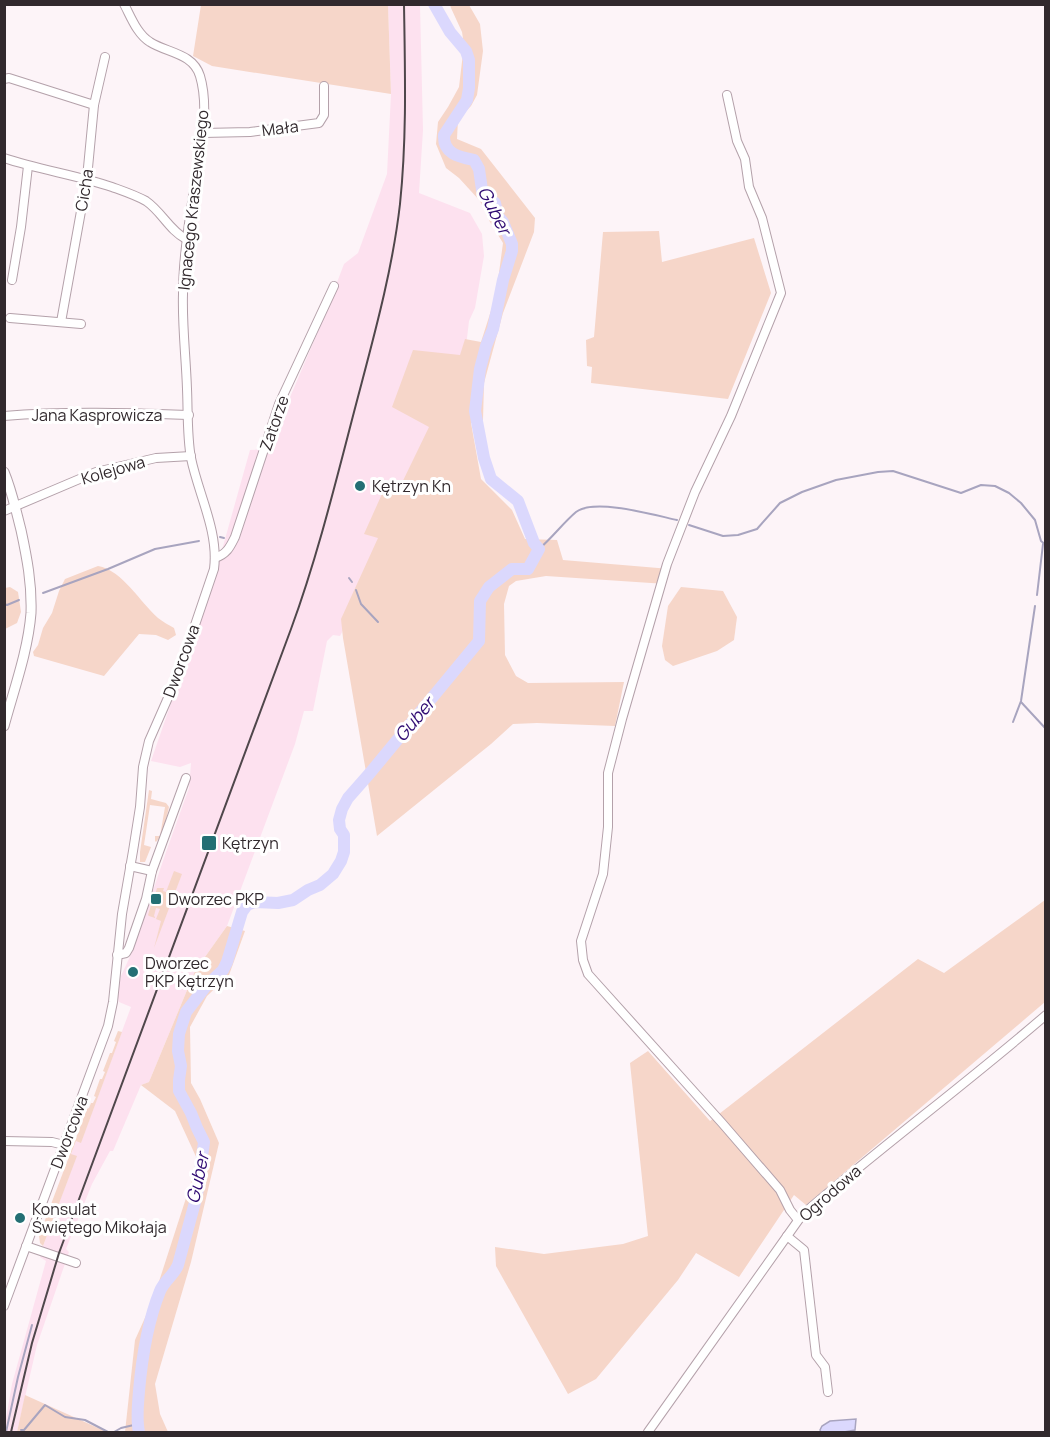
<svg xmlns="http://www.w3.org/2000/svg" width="1050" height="1437" font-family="Manrope,sans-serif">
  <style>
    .built { fill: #fde1ef }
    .green { fill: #f6d6c9 }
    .water { fill: #dbd8fd; stroke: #a8a4bf; stroke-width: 1.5 }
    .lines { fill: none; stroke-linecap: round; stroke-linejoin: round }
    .stream { stroke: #a8a4bf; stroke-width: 2 }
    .river { stroke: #dbd8fd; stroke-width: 12 }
    .minor-casing { stroke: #b4a1aa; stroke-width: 10 }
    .tertiary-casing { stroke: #b4a1aa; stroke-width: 11 }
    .minor { stroke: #fff; stroke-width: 8 }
    .tertiary { stroke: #fff; stroke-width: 9 }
    .rail { stroke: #4f474b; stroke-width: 2 }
    .poi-dot { fill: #246f74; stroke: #fff; stroke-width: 2 }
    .labels { text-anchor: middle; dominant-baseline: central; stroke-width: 6; stroke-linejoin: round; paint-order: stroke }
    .street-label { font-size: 16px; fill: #31292d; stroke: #fff }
    .poi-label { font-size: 16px; fill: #31292d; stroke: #fff; text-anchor: start }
    .water-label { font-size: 18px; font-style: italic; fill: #300c73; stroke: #fff }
  </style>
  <rect width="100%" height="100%" fill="#fdf4f8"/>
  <!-- built -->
  <path class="built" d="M388 5H420L423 130 419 193 470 213 482 234 484 256 475 308 469 321 459 406 407 508 340 636 333 635 327 641 313 711H304L295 744 227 926 195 971 149 1082 141 1085 113 1151H110L92 1184 66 1249 69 1252 37 1345 17 1432H5V1424L12 1384 46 1261 40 1257 43 1246 76 1157 71 1154 76 1141 81 1142 131 1007 119 1002 117 992 121 976 133 950 166 852 189 788 191 763 180 767 151 761 213 582 250 450 268 449 322 322 344 264 358 253 387 174 391 94Z"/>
  <!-- green -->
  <g class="green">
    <path d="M201 5H388L391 94 212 66 193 56Z"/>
    <path d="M450 5H469L480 24 483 51 477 95 471 106 458 119 457 139 481 149 535 218 534 232 503 313 484 383 483 420 471 423 481 479 512 510 525 539 557 540 563 560 670 569 666 584 546 576 516 581 509 586 504 604 505 655 516 676 528 683 624 682 615 726 537 723 513 724 491 744 377 836 343 638 341 619 378 538 364 534 386 485 398 491 429 427 392 407 413 350 460 355 465 339 481 342 496 295 503 243 490 222 480 201 459 178 446 168 436 144 438 122 448 107 459 87 464 45 462 32 451 8Z"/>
    <path d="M659 231 662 262 754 238 771 293 728 399 591 383 592 367 587 366 586 340 594 337 603 232Z"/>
    <path d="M98 566C122 570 140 602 158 618 163 622 169 625 174 628L176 635 168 640 156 635 139 634 104 676 34 656 33 652 38 645 43 628 52 613 59 591 65 579Z"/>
    <path d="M10 587 18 592 21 612 17 623 5 629V588Z"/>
    <path d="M681 587 723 591 737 617 734 640 717 651 673 666 665 660 662 646 668 606Z"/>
    <path d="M149 790 152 791 151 799 166 803 169 807C166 819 165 833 156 842L155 841V836H160L165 807 150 805 144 845 151 847 145 862H140V852Z"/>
    <path d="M174 871 182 874 154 948 161 921 156 919 160 909 156 908 154 916 155 917V918L149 916 148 915 152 902H157L158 897 155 895 157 888H164L163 891 166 892Z"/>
    <path d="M1045 900V1002L806 1205 794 1195 739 1277 696 1253 678 1280 596 1379 568 1394 496 1266 495 1247 544 1254 623 1244 648 1236 630 1063 648 1051 710 1121 918 959 944 973Z"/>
    <path d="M227 926 245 931 229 975 207 996 190 1027 191 1083 200 1099 219 1143 191 1262 155 1384 160 1414 168 1432H125L135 1340 153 1300 198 1161 175 1111 141 1085 149 1082 195 971Z"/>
    <path d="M118 1031 122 1032 81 1143 76 1141 71 1154 77 1156 43 1246 40 1243 39 1236 87 1109 89 1108 91 1103H93L96 1097 94 1096 100 1079H102L105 1072 103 1071 110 1053H112L116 1042 114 1041Z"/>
    <path d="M25 1395 107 1432H17Z"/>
  </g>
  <!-- water -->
  <path class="water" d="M856 1419 855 1430 844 1432H821L820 1430 822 1426 830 1421Z"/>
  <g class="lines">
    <!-- stream -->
    <g class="stream">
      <path d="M689 525 723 536 738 535 757 529 780 503 802 492 836 480 878 472 893 471 961 493 981 485 995 486 1009 493 1021 503 1035 520 1041 541 1046 545"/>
      <path d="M220 537 224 538"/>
      <path d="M539 549C552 538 563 523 576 512 595 498 654 515 677 520"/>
      <path d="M349 578 352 582"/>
      <path d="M356 590 361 604 378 622"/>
      <path d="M43 593 108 569 155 549 199 541"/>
      <path d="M1037 595 1043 544"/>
      <path d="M4 604 7 605 19 600"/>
      <path d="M1021 702 1046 729"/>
      <path d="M1013 722 1021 701 1035 606"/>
      <path d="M21 1430H24L45 1405 65 1417 85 1420 108 1432"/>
      <path d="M6 1432 18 1377 32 1325"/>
      <path d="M114 1432 121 1428 138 1424"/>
    </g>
    <!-- river -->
    <path class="river" d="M139 1432C136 1418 138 1405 139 1391 142 1357 147 1323 160 1291 164 1281 174 1275 178 1265L197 1195 204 1142 197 1128 191 1113 179 1091V1080L181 1066 178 1051 179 1034 186 1012 206 986 223 970 227 962 242 912 247 905 255 902 278 903 293 900 308 890 320 885 333 874 341 861 344 852V835L340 829 339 820 342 809 348 798 370 773 479 641 480 601 489 587 512 569H528L539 549 534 543 518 501 491 479 484 458 475 411 480 369 486 346 493 329 503 280 512 251V244L503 222 498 216 495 203 486 195 482 190 479 169 474 160C459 157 443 154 444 135L467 100 469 88V60L466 51 450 32 434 4"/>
    <defs>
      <g id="minor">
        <path d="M4 79 9 78 94 105"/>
        <path d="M727 95 737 141 745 159 749 187 762 218 781 293 731 416 695 492 667 564 622 719 608 773V827L603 874 581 941 583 960 588 974 722 1123 780 1190 790 1210 798 1220"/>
        <path d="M203 133 250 132 319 123 324 115V86"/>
        <path d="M4 158C40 170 77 175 112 187 123 191 135 195 146 201 162 212 169 230 186 239"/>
        <path d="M12 280 21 227 28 166"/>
        <path d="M10 318 81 324"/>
        <path d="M61 322 87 178 94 105 105 57"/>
        <path d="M4 416C66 411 127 413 189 415"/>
        <path d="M4 511 96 472 156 458 191 456"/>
        <path d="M215 558C227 554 230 547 235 537L279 404 334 286"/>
        <path d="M130 866 152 871"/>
        <path d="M117 955 126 953 129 948 146 899 152 871 186 778"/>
        <path d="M4 1141 52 1142 64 1145"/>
        <path d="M787 1236 804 1250 816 1355 825 1367 828 1392"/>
        <path d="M26 1246 76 1263"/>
        <path d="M4 1306 108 1026 113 1002 122 914 133 851 140 807 143 767 149 741 178 675 214 569C219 532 198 493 191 458 187 437 188 411 187 389 186 358 182 325 183 294 183 258 189 224 194 189 200 157 210 109 200 76 193 53 167 53 150 42 137 34 131 17 124 4"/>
        <path d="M648 1432 802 1215C882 1146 966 1084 1046 1015"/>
      </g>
      <path id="tertiary" d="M4 472C12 491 16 511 21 530 27 558 32 584 31 613 28 651 14 689 4 726"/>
    </defs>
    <!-- minor casing -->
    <use href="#minor" class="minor-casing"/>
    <!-- tertiary casing -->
    <use href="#tertiary" class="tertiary-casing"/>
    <!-- minor -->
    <use href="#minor" class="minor"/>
    <!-- tertiary -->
    <use href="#tertiary" class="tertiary"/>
    <!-- rail -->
    <path class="rail" d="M11 1432 32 1343 59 1253 291 629C317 558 335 485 354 412 372 343 392 274 400 204 407 137 405 71 404 4"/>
  </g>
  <!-- markers -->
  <g class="poi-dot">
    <circle cx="360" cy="486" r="6"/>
    <rect x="201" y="835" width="16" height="16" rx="3"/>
    <rect x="150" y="893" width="12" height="12" rx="3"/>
    <circle cx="133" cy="972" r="6"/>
    <circle cx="20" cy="1218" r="6"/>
  </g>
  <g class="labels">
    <!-- street labels -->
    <g class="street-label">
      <text transform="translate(280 128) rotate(-7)">Mała</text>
      <text transform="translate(84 190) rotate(-81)">Cicha</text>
      <text transform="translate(193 200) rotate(-84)">Ignacego Kraszewskiego</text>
      <text x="97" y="415">Jana Kasprowicza</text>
      <text transform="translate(274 423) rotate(-71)">Zatorze</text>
      <text transform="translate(113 470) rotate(-16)">Kolejowa</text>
      <text transform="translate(181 661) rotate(-70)">Dworcowa</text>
      <text transform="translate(69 1132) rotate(-69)">Dworcowa</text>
      <text transform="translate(830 1193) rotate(-41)">Ogrodowa</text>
    </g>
    <!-- poi labels -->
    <g class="poi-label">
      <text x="372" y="486">Kętrzyn Kn</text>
      <text x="222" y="843">Kętrzyn</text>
      <text x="168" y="899">Dworzec PKP</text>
      <text x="145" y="963">Dworzec<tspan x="145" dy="18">PKP Kętrzyn</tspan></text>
      <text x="32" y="1209">Konsulat<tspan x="32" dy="18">Świętego Mikołaja</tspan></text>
    </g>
    <!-- water labels -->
    <g class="water-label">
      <text transform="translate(495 210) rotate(63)">Guber</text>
      <text transform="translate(414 719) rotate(-50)">Guber</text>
      <text transform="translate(197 1178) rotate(-78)">Guber</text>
    </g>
  </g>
  <!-- border -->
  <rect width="1050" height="1437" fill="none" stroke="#31292d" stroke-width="12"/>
</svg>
